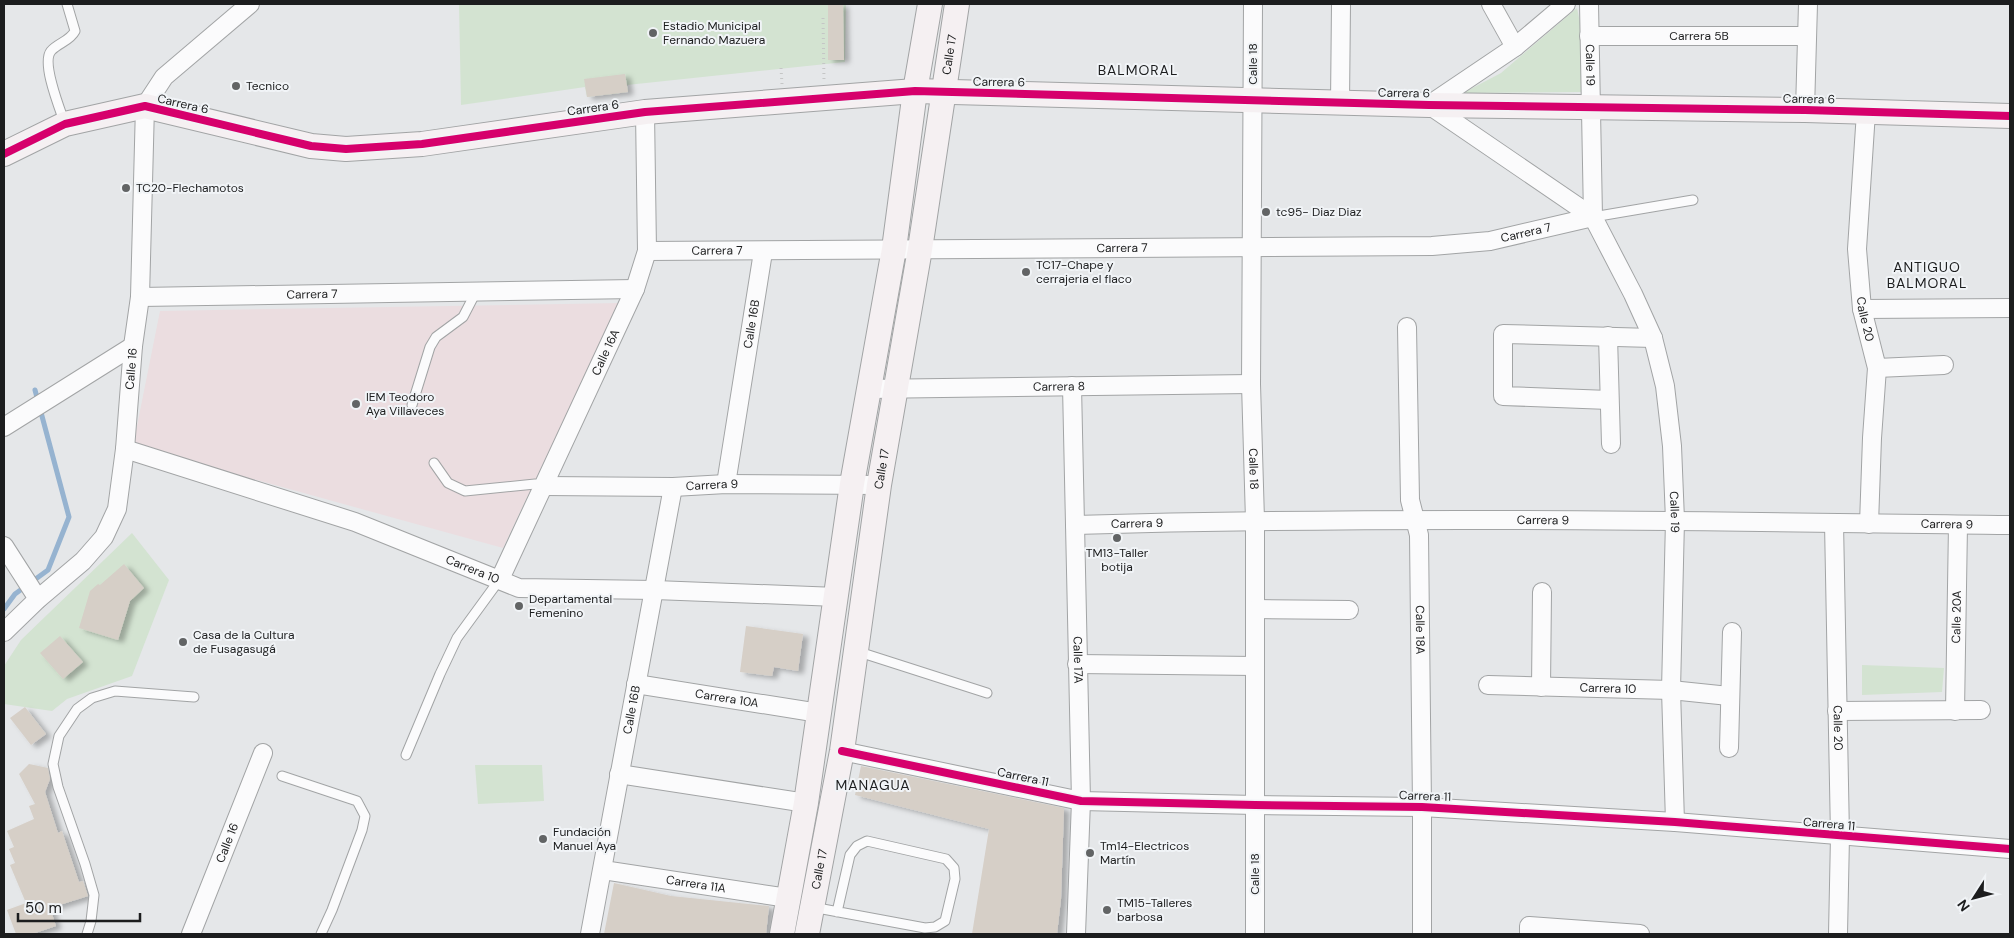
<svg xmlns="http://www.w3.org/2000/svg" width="2014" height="938" font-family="'DM Sans',sans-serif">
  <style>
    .education { fill: #ebdde0 }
    .green { fill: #d3e3d1 }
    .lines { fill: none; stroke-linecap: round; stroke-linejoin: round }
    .stream { stroke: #96b3d0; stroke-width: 5 }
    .building { fill: #d6cfc7; filter: url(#shadow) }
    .lane-casing { stroke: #a2a4a5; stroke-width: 11 }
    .street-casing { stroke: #a2a4a5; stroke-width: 20 }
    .secondary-casing { stroke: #a2a4a5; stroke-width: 26 }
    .path { stroke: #c5c6c6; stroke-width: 3; stroke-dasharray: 1 4; stroke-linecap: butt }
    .lane { stroke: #fbfbfc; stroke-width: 9 }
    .street { stroke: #fbfbfc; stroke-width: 18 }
    .secondary { stroke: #f5f0f2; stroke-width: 24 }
    .cycleway-casing { stroke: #f1f4f7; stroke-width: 11 }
    .cycleway { stroke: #d6006c; stroke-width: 8 }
    .poi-dot { fill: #626465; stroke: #f1f4f7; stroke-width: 2 }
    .labels { text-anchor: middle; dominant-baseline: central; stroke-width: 4; stroke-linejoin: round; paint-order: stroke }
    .poi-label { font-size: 12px; fill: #1c1d1e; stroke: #f1f4f7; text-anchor: start }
    .street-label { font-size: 12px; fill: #1c1d1e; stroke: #f1f4f7 }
    .neighbourhood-label { font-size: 14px; letter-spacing: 1px; fill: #1c1d1e; stroke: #f1f4f7 }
  </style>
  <defs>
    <filter id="shadow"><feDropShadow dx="5.5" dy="3" stdDeviation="2.5" flood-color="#0004"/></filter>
  </defs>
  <rect width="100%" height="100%" fill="#e5e7e9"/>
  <!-- education -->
  <path class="education" d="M619 303 503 548 133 446 160 311Z"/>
  <!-- green -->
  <g class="green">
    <path d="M459 4H846L845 62 627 85 628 92 587 97 585 87 461 105Z"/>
    <path d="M1577 8 1583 37 1581 92 1463 93 1501 73Z"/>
    <path d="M132 533 169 580 132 676 67 699 52 711 4 704V666L21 640Z"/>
    <path d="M1862 665 1944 668 1942 692 1862 695Z"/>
    <path d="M475 765H542L544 801 478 804Z"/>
  </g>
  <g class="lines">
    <!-- stream -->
    <path class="stream" d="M4 609 15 594 48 570 69 517 35 390"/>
  </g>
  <!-- building -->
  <g class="building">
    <path d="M828 4H843L844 60H828Z"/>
    <path d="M625 74 628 92 587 97 584 79Z"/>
    <path d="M124 564 144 588 130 601 118 640 79 628 90 591 98 584 100 585Z"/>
    <path d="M746 626 803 634 798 671 774 667 772 676 740 672Z"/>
    <path d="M60 636 83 662 63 679 40 653Z"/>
    <path d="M25 707 46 734 31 745 10 718Z"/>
    <path d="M29 764 48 768 50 779 45 792 58 833 62 831 79 882 83 881 88 896 50 908 56 926 32 934H16L7 910 26 903 10 865 15 863 9 849 14 847 7 831 34 819 29 806 35 804 19 774Z"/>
    <path d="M861 766 1064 808 1061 899 1057 934H972L989 829 855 795Z"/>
    <path d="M614 883 671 896 769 906 766 934H604Z"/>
  </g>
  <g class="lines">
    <defs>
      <g id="lane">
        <path d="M65 124C60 109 41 63 51 51 58 43 70 41 75 31L67 4"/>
        <path d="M1593 217 1693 200"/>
        <path d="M412 405 430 347 436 337 463 317 476 292"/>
        <path d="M434 463 448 483 465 491 535 484 544 486"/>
        <path d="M856 651 987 693"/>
        <path d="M406 755 440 674 457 638 500 579"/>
        <path d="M282 776 357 801 365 816 362 830 332 910 321 934"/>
        <path d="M812 907 925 928 935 927 945 921 955 879 954 868 946 859 867 841 857 846 850 855 837 912"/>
        <path d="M87 934 91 921 94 895 85 864 58 787 53 764 59 736 77 709 92 698 115 691 194 697"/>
      </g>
      <g id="street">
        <path id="s1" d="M1253 4 1251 384 1255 520V934"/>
        <path d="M1491 4 1515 47"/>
        <path d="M1566 4 1515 47 1429 105 1593 217"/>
        <path id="s2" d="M1589 4 1593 217 1633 294 1653 338 1665 386 1672 446 1675 520 1671 690 1675 822"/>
        <path id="s3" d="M1589 36H1807"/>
        <path d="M1340 103 1341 4"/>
        <path d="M1805 110 1808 4"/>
        <path id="s4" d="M1866 112 1857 249 1862 309 1877 368 1872 438 1869 524"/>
        <path id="s5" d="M647 251 1432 246 1490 241 1593 217"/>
        <path id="s6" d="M140 297 635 289"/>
        <path d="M1862 309 2010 308"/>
        <path id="s7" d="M1407 327 1410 500 1419 535 1422 807V934"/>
        <path d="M1608 336 1611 444"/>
        <path d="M1877 368 1944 365"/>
        <path id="s8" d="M1072 386 1081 801 1076 934"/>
        <path id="s9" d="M868 389 1251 384"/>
        <path d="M1609 400 1503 396V334L1653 338"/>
        <path d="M4 427 133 346"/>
        <path id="s10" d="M125 449 355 522 519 588 655 590 837 597"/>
        <path id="s11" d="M726 484 763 252"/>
        <path id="s12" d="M544 486 673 487 726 484 879 485"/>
        <path id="s13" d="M1834 523 1840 836 1838 934"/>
        <path id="s14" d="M1075 525C1387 516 1698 521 2010 525"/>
        <path d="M4 546 38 599"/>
        <path id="s15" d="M500 579 635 289 647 251 645 112"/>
        <path d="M1256 609 1349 610"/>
        <path id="s16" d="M4 632 38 599 83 561 104 537 117 509 125 449 133 346 140 297 145 106 164 77 250 4"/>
        <path d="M1077 664 1255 666"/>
        <path id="s17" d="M636 684 819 713"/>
        <path id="s18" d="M1488 685 1671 690 1729 696"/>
        <path d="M1541 687 1542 592"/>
        <path d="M1837 711 1981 710"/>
        <path id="s19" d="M1955 711 1958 525"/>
        <path d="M1729 748 1732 632"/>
        <path d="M842 751 1081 801 1255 805 1422 807 1675 822 2010 849"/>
        <path d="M619 774 806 803"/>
        <path id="s20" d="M603 870 788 898"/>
        <path id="s21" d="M191 934 263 753"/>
        <path id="s22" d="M590 934 673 487"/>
        <path d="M1529 934V926L1640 934"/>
      </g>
      <g id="secondary">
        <path d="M4 154 65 124 145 106 311 146 346 149 422 144 645 112 915 91 1429 105 1805 110 2010 116"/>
        <path d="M782 934 806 803 852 484 894 249 915 91 930 4"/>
        <path id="s23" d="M807 934 842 751 879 485 920 249 957 4"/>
      </g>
    </defs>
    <!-- lane casing -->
    <use href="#lane" class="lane-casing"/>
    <!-- street casing -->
    <use href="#street" class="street-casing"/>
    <!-- secondary casing -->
    <use href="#secondary" class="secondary-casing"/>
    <!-- path -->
    <g class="path">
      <path d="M823 18 824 81"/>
      <path d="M781 68 782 84"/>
    </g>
    <!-- lane -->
    <use href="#lane" class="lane"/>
    <!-- street -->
    <use href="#street" class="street"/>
    <!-- secondary -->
    <use href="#secondary" class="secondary"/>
    <defs>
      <g id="cycleway">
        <path d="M4 154 65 124 145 106 311 146 346 149 422 144 645 112 915 91 1429 105 1805 110 2010 116"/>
        <path d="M842 751 1081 801 1255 805 1422 807 1675 822 2010 849"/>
      </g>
    </defs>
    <!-- cycleway casing -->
    <use href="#cycleway" class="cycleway-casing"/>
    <!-- cycleway -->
    <use href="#cycleway" class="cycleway"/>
  </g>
  <!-- markers -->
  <g class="poi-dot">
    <circle cx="653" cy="33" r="5"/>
    <circle cx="236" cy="86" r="5"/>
    <circle cx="126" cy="188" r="5"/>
    <circle cx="1266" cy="212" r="5"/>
    <circle cx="1026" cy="272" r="5"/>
    <circle cx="356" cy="404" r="5"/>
    <circle cx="1117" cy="538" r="5"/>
    <circle cx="519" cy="606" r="5"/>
    <circle cx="183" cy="642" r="5"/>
    <circle cx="543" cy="839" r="5"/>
    <circle cx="1090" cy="853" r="5"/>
    <circle cx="1107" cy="910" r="5"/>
  </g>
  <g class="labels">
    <!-- poi labels -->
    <g class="poi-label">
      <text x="663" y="26">Estadio Municipal<tspan x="663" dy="14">Fernando Mazuera</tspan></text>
      <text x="246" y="86">Tecnico</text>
      <text x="136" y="188">TC20-Flechamotos</text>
      <text x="1276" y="212">tc95- Diaz Diaz</text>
      <text x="1036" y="265">TC17-Chape y<tspan x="1036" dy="14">cerrajeria el flaco</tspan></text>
      <text x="366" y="397">IEM Teodoro<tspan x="366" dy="14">Aya Villaveces</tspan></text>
      <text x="1117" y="553" text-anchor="middle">TM13-Taller<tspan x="1117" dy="14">botija</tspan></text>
      <text x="529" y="599">Departamental<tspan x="529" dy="14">Femenino</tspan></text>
      <text x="193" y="635">Casa de la Cultura<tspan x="193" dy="14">de Fusagasugá</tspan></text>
      <text x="553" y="832">Fundación<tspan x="553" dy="14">Manuel Aya</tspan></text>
      <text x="1100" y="846">Tm14-Electricos<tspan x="1100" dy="14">Martín</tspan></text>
      <text x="1117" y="903">TM15-Talleres<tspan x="1117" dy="14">barbosa</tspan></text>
    </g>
    <!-- street labels -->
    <g class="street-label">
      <text stroke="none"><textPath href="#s3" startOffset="110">Carrera 5B</textPath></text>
      <text stroke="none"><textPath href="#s23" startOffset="891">Calle 17</textPath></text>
      <text transform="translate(1253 64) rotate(-90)">Calle 18</text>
      <text stroke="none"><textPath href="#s2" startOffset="61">Calle 19</textPath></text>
      <text transform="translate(999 82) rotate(1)">Carrera 6</text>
      <text transform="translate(1404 93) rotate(1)">Carrera 6</text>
      <text transform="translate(1809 99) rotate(1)">Carrera 6</text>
      <text transform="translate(183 104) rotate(13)">Carrera 6</text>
      <text transform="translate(593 108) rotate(-8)">Carrera 6</text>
      <text stroke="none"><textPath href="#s5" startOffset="880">Carrera 7</textPath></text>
      <text stroke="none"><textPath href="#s5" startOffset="475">Carrera 7</textPath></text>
      <text stroke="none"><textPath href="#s5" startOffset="70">Carrera 7</textPath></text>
      <text stroke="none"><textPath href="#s6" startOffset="172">Carrera 7</textPath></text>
      <text stroke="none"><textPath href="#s4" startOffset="208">Calle 20</textPath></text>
      <text stroke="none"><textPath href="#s11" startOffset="162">Calle 16B</textPath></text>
      <text stroke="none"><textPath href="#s15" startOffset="250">Calle 16A</textPath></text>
      <text stroke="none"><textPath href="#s16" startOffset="310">Calle 16</textPath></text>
      <text stroke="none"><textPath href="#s9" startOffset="191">Carrera 8</textPath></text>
      <text stroke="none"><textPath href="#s23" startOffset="471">Calle 17</textPath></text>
      <text stroke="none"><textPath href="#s1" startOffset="465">Calle 18</textPath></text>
      <text stroke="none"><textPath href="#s12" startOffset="168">Carrera 9</textPath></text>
      <text stroke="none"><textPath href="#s2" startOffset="524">Calle 19</textPath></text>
      <text stroke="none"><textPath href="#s14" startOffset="468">Carrera 9</textPath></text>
      <text stroke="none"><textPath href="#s14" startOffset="62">Carrera 9</textPath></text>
      <text stroke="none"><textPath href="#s14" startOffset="872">Carrera 9</textPath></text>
      <text stroke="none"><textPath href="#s10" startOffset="368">Carrera 10</textPath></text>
      <text stroke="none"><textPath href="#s19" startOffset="94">Calle 20A</textPath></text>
      <text stroke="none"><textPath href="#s7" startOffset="304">Calle 18A</textPath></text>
      <text stroke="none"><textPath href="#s8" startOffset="274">Calle 17A</textPath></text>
      <text stroke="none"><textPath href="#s18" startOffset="120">Carrera 10</textPath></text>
      <text stroke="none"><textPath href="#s17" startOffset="92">Carrera 10A</textPath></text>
      <text stroke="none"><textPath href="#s22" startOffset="228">Calle 16B</textPath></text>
      <text stroke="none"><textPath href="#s13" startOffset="205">Calle 20</textPath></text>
      <text transform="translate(1023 777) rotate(12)">Carrera 11</text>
      <text transform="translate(1425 796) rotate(2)">Carrera 11</text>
      <text transform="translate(1829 824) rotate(5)">Carrera 11</text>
      <text stroke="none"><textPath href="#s21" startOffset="98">Calle 16</textPath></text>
      <text stroke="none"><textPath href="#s23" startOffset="66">Calle 17</textPath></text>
      <text transform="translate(1255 874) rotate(-90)">Calle 18</text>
      <text stroke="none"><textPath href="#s20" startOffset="94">Carrera 11A</textPath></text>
    </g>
    <!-- neighbourhood labels -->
    <g class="neighbourhood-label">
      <text x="1138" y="70">BALMORAL</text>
      <text x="1927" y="267">ANTIGUO<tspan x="1927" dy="16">BALMORAL</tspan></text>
      <text x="873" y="785">MANAGUA</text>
    </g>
  </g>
  <!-- border -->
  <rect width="2014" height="938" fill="none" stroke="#1c1d1e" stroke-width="10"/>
  <!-- north arrow -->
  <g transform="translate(1974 898) rotate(234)" stroke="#f1f4f7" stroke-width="4" paint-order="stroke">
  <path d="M0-4L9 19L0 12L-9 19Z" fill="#1c1d1e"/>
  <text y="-8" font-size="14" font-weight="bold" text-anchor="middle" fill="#1c1d1e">N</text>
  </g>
  <!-- scale -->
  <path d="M18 913v8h122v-8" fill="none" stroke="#1c1d1e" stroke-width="2.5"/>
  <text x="25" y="913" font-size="15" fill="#1c1d1e" stroke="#f1f4f7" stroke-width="4" paint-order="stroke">50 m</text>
</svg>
